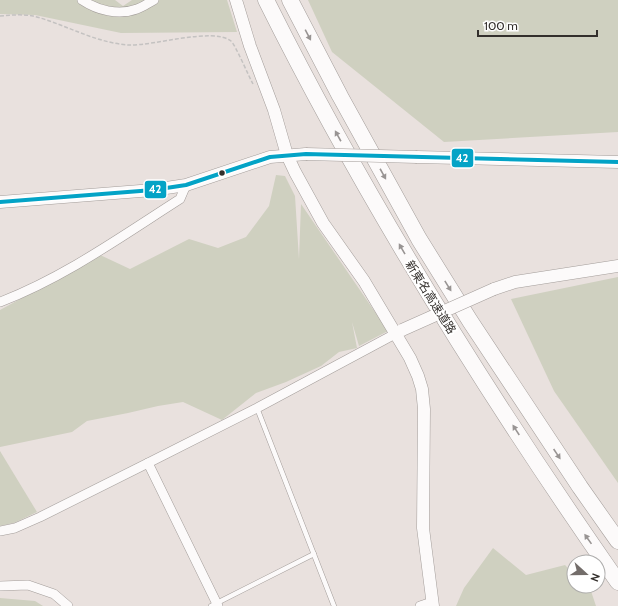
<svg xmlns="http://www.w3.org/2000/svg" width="618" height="606" font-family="Cabin,'Noto Sans JP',sans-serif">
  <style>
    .green { fill: #cfd0c0 }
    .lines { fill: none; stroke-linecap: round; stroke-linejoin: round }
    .lane-casing { stroke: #a39d9a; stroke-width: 5.5 }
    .street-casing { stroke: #a39d9a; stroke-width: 10 }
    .secondary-casing { stroke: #a39d9a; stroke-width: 13 }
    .highway-casing { stroke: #a39d9a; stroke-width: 17 }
    .path { stroke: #c4c2c1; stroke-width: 1.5; stroke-dasharray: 4 2; stroke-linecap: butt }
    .lane { stroke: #fcfafa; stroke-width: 4.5 }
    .street { stroke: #fcfafa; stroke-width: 9 }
    .secondary { stroke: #fcfafa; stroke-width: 12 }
    .highway { stroke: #fcfafa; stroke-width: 16 }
    .secondary-bridge-casing { stroke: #a39d9a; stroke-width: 13; stroke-linecap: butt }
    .secondary-bridge { stroke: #fcfafa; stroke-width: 12 }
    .bus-1-casing { stroke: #fff; stroke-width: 7 }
    .bus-1 { stroke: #03a3c6; stroke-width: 4 }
    .oneway { fill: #989493 }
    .bus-dot { fill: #332f2c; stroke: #fff; stroke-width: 1.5 }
    .labels { text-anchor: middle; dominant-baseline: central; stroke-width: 4; stroke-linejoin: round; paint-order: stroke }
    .street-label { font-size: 12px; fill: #332f2c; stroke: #fff }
    .line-badge { stroke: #fff; stroke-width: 1.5 }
    .badge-label { font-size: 11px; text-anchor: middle; font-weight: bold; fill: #fff }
  </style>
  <rect width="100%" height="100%" fill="#e9e1de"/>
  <!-- green -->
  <g class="green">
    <path d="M0 0H115L123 6 132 0H227L237 32 121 33 35 15 0 14Z"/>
    <path d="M308 0H618V132L444 142 332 52Z"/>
    <path d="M276 175 285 176 295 196 299 259 301 204 388 331 359 346 352 322 357 348 339 352 321 366 286 382 256 393 222 420 183 402 158 406 128 413 87 421 72 432 0 447V310L95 258 98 254 130 269 189 239 218 248 246 237 269 206Z"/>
    <path d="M618 277V483L554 391 511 299Z"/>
    <path d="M0 451 37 512 14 523 0 526Z"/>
    <path d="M493 548 526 575 565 565 574 574V586H586L591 591 596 606H456L464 588Z"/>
    <path d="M0 598 35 601 43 606H0Z"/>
  </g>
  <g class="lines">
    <defs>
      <g id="lane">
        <path d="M257 408 334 606"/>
        <path d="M211 606 314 554"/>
      </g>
      <g id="street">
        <path d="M82 0C97 10 118 16 137 9 143 7 148 3 154 0"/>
        <path d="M0 302C65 277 122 236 180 199L186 185"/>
        <path d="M148 463 218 606"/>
        <path d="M0 531 15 528 40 517 148 463 257 408 395 334"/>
        <path d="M0 586 28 585 54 594 68 606"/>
        <path d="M420 606 432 602"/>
      </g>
      <g id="secondary">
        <path d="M236 0 250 46 274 110 287 155 295 172 323 223 364 281 410 358 418 376 422 389 424 409 423 528 433 606"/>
        <path d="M417 157 618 162"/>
        <path d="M0 202 153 190 186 185 270 157 306 154"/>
        <path d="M494 289 515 282 618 266"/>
      </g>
      <g id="highway">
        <path d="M266 0C367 203 488 396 618 582"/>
        <path d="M290 0 340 96 419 239 470 321 580 487 618 541"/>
      </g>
    </defs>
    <!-- lane casing -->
    <use href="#lane" class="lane-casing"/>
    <!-- street casing -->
    <use href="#street" class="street-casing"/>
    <!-- secondary casing -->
    <use href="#secondary" class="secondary-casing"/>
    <!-- highway casing -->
    <use href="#highway" class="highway-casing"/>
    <!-- path -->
    <path class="path" d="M0 16C11 15 23 14 33 16 65 24 95 43 129 45 154 46 212 27 231 41 235 44 249 77 253 84"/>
    <!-- lane -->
    <use href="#lane" class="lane"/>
    <!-- street -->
    <use href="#street" class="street"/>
    <!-- secondary -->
    <use href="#secondary" class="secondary"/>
    <!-- highway -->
    <use href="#highway" class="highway"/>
    <defs>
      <g id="secondary-bridge">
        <path d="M306 154 417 157"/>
        <path d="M402 330 494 289"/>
      </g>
    </defs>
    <!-- secondary-bridge casing -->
    <use href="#secondary-bridge" class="secondary-bridge-casing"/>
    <!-- secondary-bridge -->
    <use href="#secondary-bridge" class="secondary-bridge"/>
    <defs>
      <path id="bus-1" d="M0 202 153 190 186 185 270 157 306 154 618 162"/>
    </defs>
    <!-- bus-1 casing -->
    <use href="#bus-1" class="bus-1-casing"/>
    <!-- bus-1 -->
    <use href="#bus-1" class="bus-1"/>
  </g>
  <!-- one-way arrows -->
  <defs><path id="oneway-solid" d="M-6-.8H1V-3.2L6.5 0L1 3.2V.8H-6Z"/></defs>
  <g class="oneway">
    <use href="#oneway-solid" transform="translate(308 35) rotate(62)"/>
    <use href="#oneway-solid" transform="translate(338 136) rotate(-119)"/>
    <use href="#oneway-solid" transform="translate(383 174) rotate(61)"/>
    <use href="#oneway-solid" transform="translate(402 249) rotate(-120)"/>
    <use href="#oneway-solid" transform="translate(448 286) rotate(58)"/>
    <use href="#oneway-solid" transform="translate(516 430) rotate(-123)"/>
    <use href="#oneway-solid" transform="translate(557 454) rotate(56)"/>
    <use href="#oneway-solid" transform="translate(588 539) rotate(-125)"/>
  </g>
  <!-- markers -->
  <circle class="bus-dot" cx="222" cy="173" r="3.5"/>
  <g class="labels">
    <!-- street labels -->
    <g class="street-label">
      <text transform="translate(431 297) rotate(58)">新東名高速道路</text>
    </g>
  </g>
  <g class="line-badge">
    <rect x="451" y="148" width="23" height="20" rx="4" fill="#03a3c6"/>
    <rect x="144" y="180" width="23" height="19" rx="4" fill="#03a3c6"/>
  </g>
  <g class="badge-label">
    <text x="462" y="162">42</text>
    <text x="155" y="193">42</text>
  </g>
  <!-- north arrow -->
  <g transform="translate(586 574) rotate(111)"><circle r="19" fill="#ffffff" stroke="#adacab"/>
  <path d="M0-3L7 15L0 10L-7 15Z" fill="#736d6a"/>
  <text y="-6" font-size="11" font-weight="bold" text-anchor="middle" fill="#332f2c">N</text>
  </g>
  <!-- scale -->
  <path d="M478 30v6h119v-6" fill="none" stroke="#332f2c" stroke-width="2"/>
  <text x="484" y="30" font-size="12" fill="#332f2c" stroke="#ffffff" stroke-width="3" paint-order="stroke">100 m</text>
</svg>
